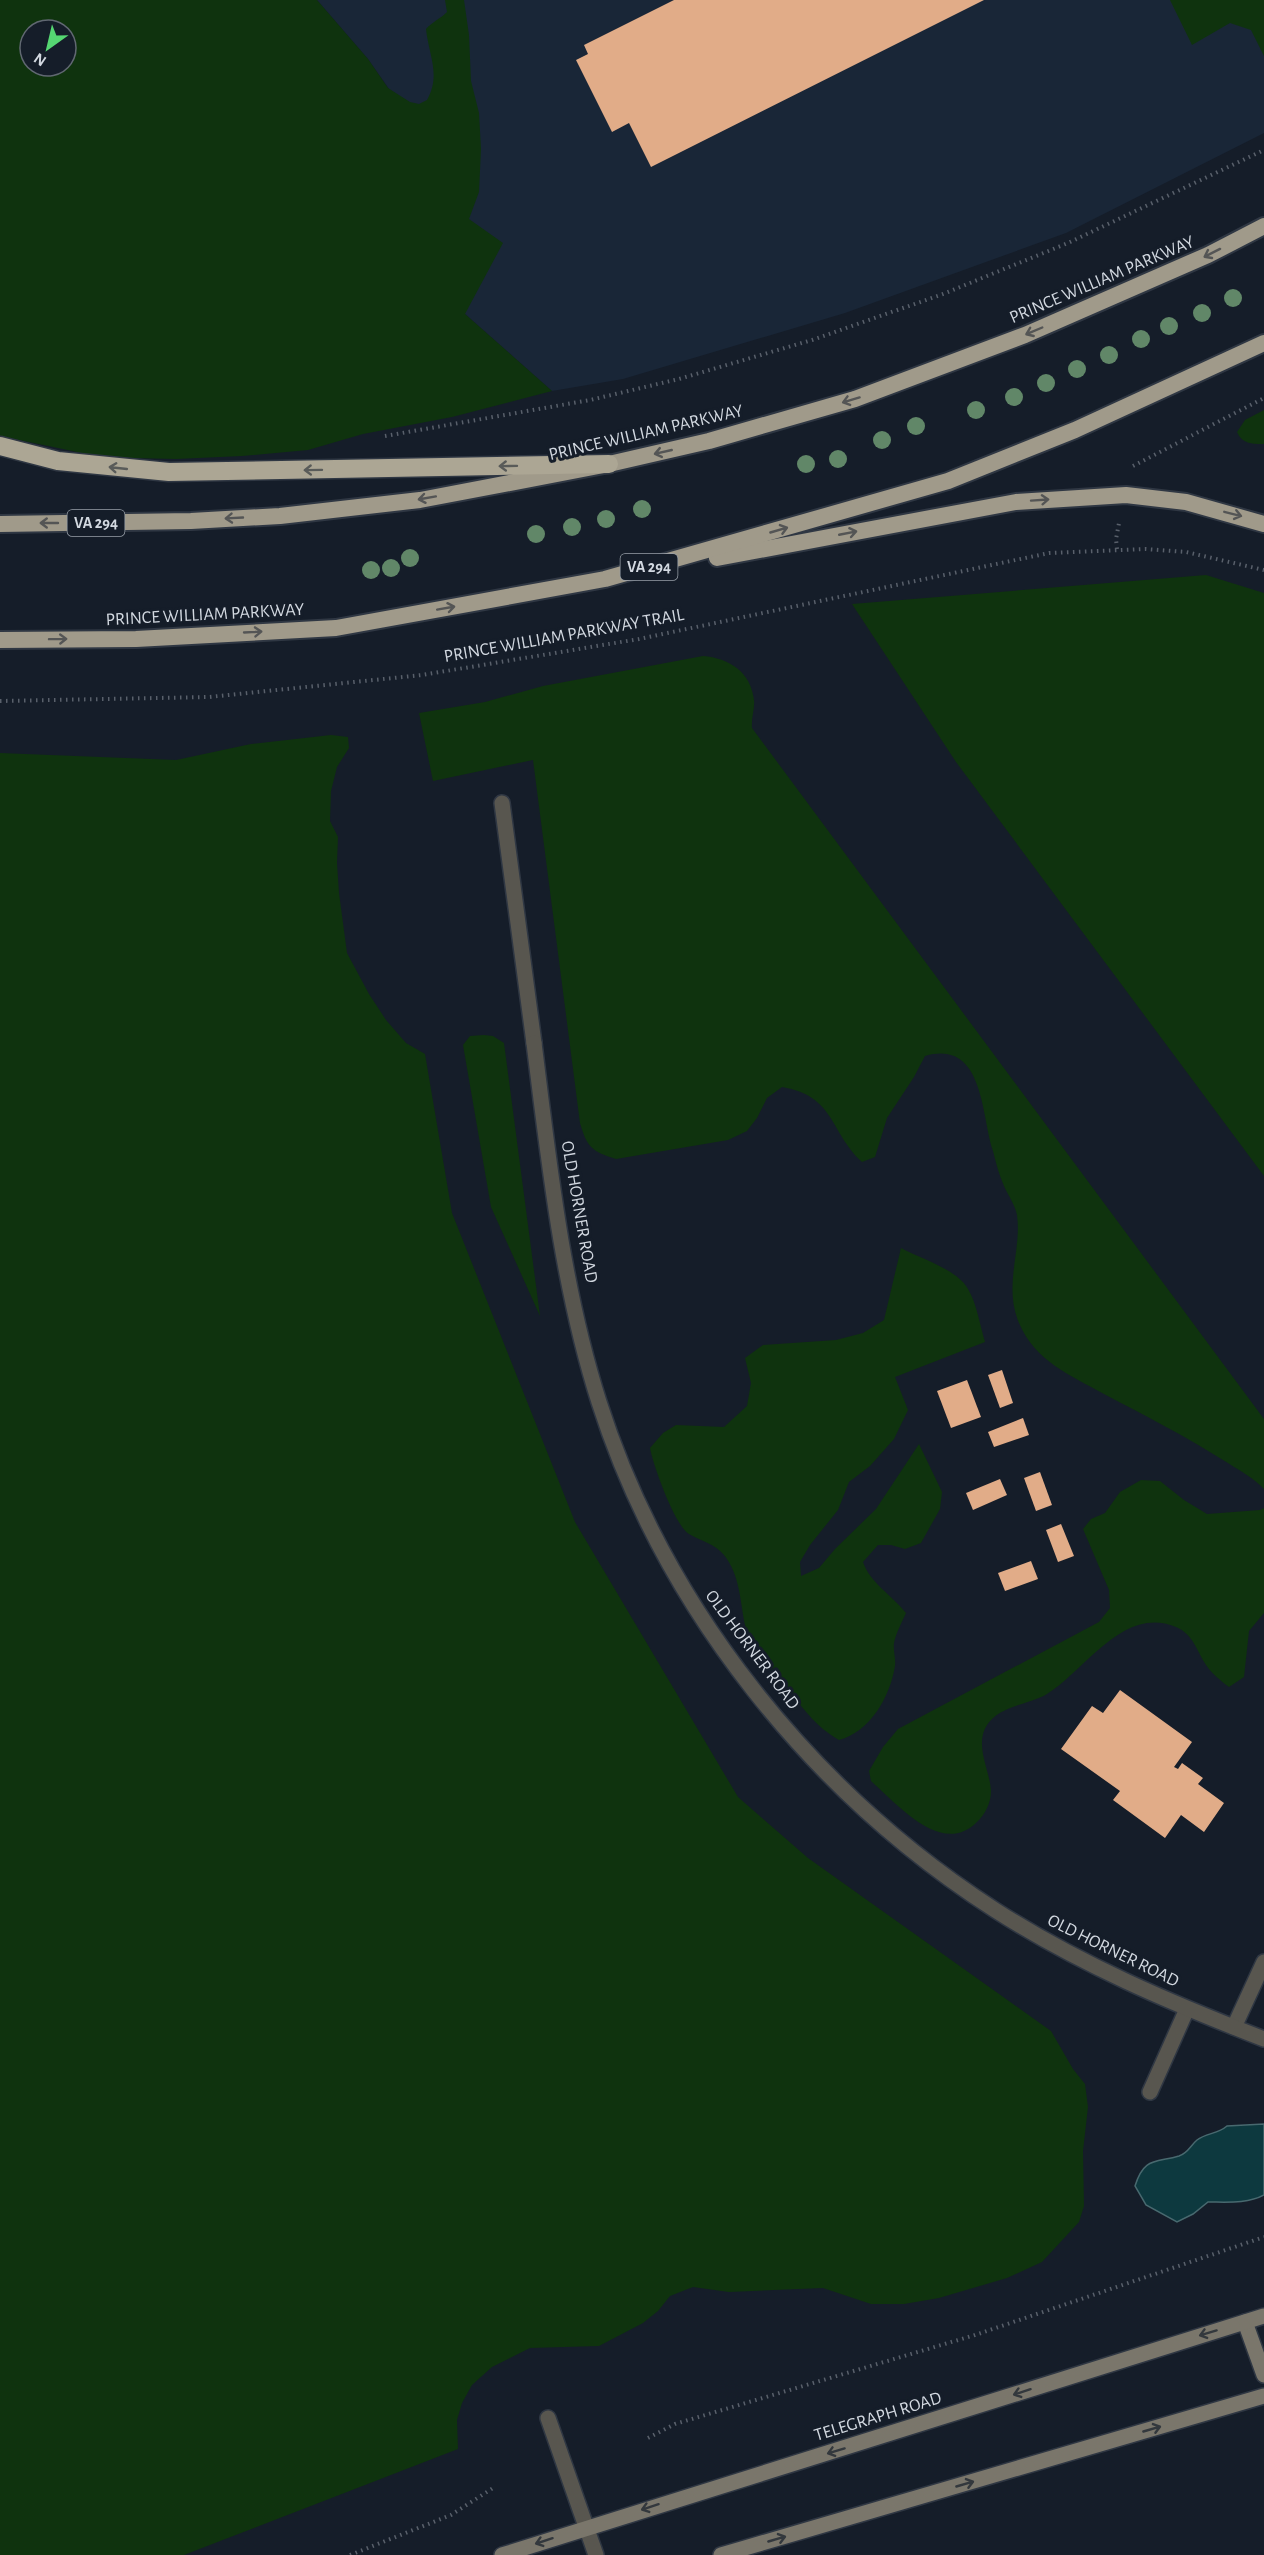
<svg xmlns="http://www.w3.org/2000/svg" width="1264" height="2555" font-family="'Alegreya Sans',sans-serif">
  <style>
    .built { fill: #192637 }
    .green { fill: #0f330e; fill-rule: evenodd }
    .water { fill: #0d393f; stroke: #48696f; stroke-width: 1.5 }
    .building { fill: #e1ac88 }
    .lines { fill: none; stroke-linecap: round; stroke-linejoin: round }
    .service-casing { stroke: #2f3743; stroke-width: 18 }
    .minor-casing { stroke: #2f3743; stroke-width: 18 }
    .secondary-casing { stroke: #2f3743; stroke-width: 18 }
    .trunk-casing { stroke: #2f3743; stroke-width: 20 }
    .motorway-casing { stroke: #2f3743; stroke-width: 21 }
    .path { stroke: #59606b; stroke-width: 4; stroke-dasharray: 1.5 4.5; stroke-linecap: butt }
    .service { stroke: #58564f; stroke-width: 15 }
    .minor { stroke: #58564f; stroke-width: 15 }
    .secondary { stroke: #7a766b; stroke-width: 15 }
    .trunk { stroke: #a09a8a; stroke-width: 16 }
    .motorway { stroke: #aca694; stroke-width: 18 }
    .tree { fill: #618768 }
    .oneway { stroke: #545555 }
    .oneway2 { stroke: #595b59 }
    .oneway3 { stroke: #33383d }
    .labels { text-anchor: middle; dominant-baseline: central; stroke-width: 6; stroke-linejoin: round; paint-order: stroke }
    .shield { fill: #151d29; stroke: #99a0a9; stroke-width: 1.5 }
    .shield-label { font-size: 16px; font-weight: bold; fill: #d2d8e0 }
    .street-label { font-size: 18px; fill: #d2d8e0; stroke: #151d29 }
  </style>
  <rect width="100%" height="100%" fill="#151d29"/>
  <!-- built -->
  <path class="built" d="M317 0H1264V133L1066 233 845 313 623 379 552 391 465 314 458 212 401 106 368 59Z"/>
  <!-- green -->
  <g class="green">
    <path d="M0 0H317L368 59 388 88 410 102 419 104 427 100C441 75 429 56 426 29 432 22 440 19 447 12L445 0H464L469 35 471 81 479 113 481 149 479 192 469 219 503 243 465 314 552 391 452 417 363 434 308 450 242 456 176 459 131 458 87 454 0 436ZM30 30H66V66H30Z"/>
    <path d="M1170 0H1264V56L1251 30 1230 23 1192 45Z"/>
    <path d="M1264 410V444C1252 444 1242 444 1237 432L1245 420Z"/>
    <path d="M1206 575 1264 593V1176L956 762 852 604Z"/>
    <path d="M703 656C729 658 751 672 754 700 755 709 751 718 752 728L1264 1419V1489C1253 1477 1237 1469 1223 1460 1185 1436 1144 1415 1104 1394 1070 1375 1035 1361 1019 1323 1003 1285 1022 1251 1017 1215 1015 1205 1008 1195 1004 1186 999 1175 996 1163 993 1151 981 1115 984 1039 925 1056L914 1077 887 1118 875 1157 862 1162C829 1131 835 1096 782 1087L767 1098 757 1118 747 1131 728 1140 616 1159C591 1151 587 1147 580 1123L533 760 433 781 419 713 485 702 543 686Z"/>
    <path d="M331 735 348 737 349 748 337 767 331 791 330 821 338 837 337 863 339 893 347 953 369 994 386 1020 406 1043 425 1054 452 1213 575 1522 738 1797 808 1858 1051 2031 1073 2069 1085 2084 1088 2107 1083 2151 1084 2206 1079 2222 1042 2262 1007 2278 939 2298 904 2304H871L823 2288 729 2292 693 2287 670 2296 658 2311 643 2323 599 2346 530 2348 492 2367 472 2385 462 2403 457 2420 458 2449 184 2555H0V753L176 760 251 744Z"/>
    <path d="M484 1035 493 1036 504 1043 540 1316 491 1207 463 1045 470 1036Z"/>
    <path d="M901 1248C921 1259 957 1269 968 1289 977 1304 980 1326 985 1342L895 1377 908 1410 894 1439 870 1466 849 1482 838 1510 810 1545 800 1562 801 1576 819 1568 835 1549 876 1509 919 1444 942 1492 940 1509 921 1543 905 1549 891 1545H878L863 1562C870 1583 892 1595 906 1613 902 1622 896 1633 894 1643 893 1651 896 1659 895 1666 890 1697 870 1732 839 1740 814 1725 808 1713 790 1693 772 1672 751 1653 745 1625 740 1601 740 1575 724 1555 715 1544 701 1541 689 1534 675 1526 653 1465 650 1448L663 1433 676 1425 724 1427 747 1406 751 1383 745 1358 763 1345 836 1340 863 1333 884 1320Z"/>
    <path d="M1141 1480 1160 1481 1184 1500 1207 1514 1260 1510 1264 1508V1613L1249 1631 1244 1677 1229 1687C1220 1680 1212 1674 1206 1665 1197 1651 1193 1634 1176 1627 1123 1605 1086 1670 1047 1694 1029 1705 1000 1705 987 1725 974 1745 990 1770 991 1791 991 1803 985 1815 976 1823 941 1856 898 1805 871 1781L869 1771 883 1747 898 1729 1099 1622 1110 1608 1109 1590 1083 1529 1091 1519 1105 1513 1120 1492Z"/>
  </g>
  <!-- water -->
  <path class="water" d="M1264 2124V2195C1248 2204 1226 2202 1208 2202L1193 2214 1177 2222 1146 2205 1135 2186C1144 2157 1155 2163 1179 2156 1188 2153 1190 2146 1197 2140 1206 2133 1218 2134 1227 2126Z"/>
  <!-- building -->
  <g class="building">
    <path d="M674 0H984L651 167 629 123 612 132 576 60 588 54 584 45Z"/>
    <path d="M1002 1370 1013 1403 1000 1408 988 1375Z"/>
    <path d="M967 1380 981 1417 951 1428 937 1391Z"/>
    <path d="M1023 1418 1029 1435 994 1447 988 1432Z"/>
    <path d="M1040 1472 1052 1505 1036 1511 1024 1478Z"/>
    <path d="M1000 1479 1007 1495 973 1510 966 1493Z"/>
    <path d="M1061 1524 1074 1556 1058 1562 1046 1530Z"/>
    <path d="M1031 1561 1038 1579 1005 1591 998 1573Z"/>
    <path d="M1120 1690 1192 1742 1174 1767 1178 1769 1182 1763 1203 1778 1198 1784 1224 1803 1204 1832 1181 1815 1165 1838 1113 1800 1120 1791 1061 1749 1092 1706 1103 1713Z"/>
  </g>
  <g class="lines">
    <defs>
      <g id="service">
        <path d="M502 803 534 1043"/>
        <path d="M1234 2027 1264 1962"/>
        <path d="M1150 2092 1187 2009"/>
        <path d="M548 2418 596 2555"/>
      </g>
      <path id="minor" d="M534 1043C549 1163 562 1286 599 1402 665 1609 813 1793 995 1910 1079 1964 1171 2003 1264 2039"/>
      <g id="secondary">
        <path d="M1245 2322 1264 2375"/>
        <path d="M502 2555 1264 2316"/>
        <path d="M721 2555 1264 2396"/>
      </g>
      <g id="trunk">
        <path d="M0 524 191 521 280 516 420 500 609 464 709 441 855 399 1025 335 1208 255 1264 226"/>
        <path d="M717 558 1016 502 1126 495 1186 502 1264 524"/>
        <path d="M0 640 136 639 336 628 605 579 948 481 1075 430 1264 343"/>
      </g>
      <path id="motorway" d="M0 446 58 461 169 472 609 464"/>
    </defs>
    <!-- service casing -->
    <use href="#service" class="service-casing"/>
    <!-- minor casing -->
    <use href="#minor" class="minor-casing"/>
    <!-- secondary casing -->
    <use href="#secondary" class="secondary-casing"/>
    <!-- trunk casing -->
    <use href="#trunk" class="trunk-casing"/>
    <!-- motorway casing -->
    <use href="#motorway" class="motorway-casing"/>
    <!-- path -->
    <g class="path">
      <path d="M385 436 590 400 679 379 812 340 943 294 1068 243 1264 150"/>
      <path d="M1133 466 1264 398"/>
      <path d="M1117 549 1116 539 1119 523"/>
      <path d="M0 701 209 697 422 675 639 639 1049 553 1145 549 1186 552 1264 570"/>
      <path d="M648 2438 675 2424 975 2335 1264 2237"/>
      <path d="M350 2555 451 2515 493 2488"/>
    </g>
    <!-- service -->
    <use href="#service" class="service"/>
    <!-- minor -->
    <use href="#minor" class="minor"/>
    <!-- secondary -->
    <use href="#secondary" class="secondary"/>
    <!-- trunk -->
    <use href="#trunk" class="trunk"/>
    <!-- motorway -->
    <use href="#motorway" class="motorway"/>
  </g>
  <!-- trees -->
  <g class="tree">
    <circle cx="1233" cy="298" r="9"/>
    <circle cx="1202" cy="313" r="9"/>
    <circle cx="1169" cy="326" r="9"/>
    <circle cx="1141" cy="339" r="9"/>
    <circle cx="1109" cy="355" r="9"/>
    <circle cx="1077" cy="369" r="9"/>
    <circle cx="1046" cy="383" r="9"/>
    <circle cx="1014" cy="397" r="9"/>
    <circle cx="976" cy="410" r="9"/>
    <circle cx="916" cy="426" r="9"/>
    <circle cx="882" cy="440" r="9"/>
    <circle cx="838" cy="459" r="9"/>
    <circle cx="806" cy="464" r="9"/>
    <circle cx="642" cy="509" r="9"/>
    <circle cx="606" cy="519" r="9"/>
    <circle cx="572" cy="527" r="9"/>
    <circle cx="536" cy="534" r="9"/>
    <circle cx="410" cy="558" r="9"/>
    <circle cx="391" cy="568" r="9"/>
    <circle cx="371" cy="570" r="9"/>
  </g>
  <!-- one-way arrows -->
  <defs><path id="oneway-shaft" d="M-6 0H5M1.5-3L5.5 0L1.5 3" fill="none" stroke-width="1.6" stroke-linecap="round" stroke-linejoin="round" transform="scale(1.5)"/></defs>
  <g class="oneway">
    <use href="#oneway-shaft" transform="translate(1212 253) rotate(153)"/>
    <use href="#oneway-shaft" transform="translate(1034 331) rotate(157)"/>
    <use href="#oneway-shaft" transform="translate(851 400) rotate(163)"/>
    <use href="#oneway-shaft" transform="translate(663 452) rotate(167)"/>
    <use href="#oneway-shaft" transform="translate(427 498) rotate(170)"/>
    <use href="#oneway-shaft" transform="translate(1040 500) rotate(-4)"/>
    <use href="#oneway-shaft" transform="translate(1233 514) rotate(14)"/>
    <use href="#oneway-shaft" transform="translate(234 518) rotate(177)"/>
    <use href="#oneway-shaft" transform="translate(49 523) rotate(180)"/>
    <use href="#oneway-shaft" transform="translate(779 530) rotate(-16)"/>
    <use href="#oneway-shaft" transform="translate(848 533) rotate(-11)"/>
    <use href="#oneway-shaft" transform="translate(446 608) rotate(-10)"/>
    <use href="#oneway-shaft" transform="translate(253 632) rotate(-3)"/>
    <use href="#oneway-shaft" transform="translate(58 639) rotate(-1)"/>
  </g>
  <g class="oneway2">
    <use href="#oneway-shaft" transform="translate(508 466) rotate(179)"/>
    <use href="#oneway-shaft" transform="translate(118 468) rotate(-174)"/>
    <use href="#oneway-shaft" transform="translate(313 470) rotate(179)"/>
  </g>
  <g class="oneway3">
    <use href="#oneway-shaft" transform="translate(1208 2333) rotate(163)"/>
    <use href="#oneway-shaft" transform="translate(1022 2392) rotate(162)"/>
    <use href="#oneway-shaft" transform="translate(1152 2429) rotate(-16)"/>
    <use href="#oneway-shaft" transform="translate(836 2451) rotate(163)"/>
    <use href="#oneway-shaft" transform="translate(965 2484) rotate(-16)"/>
    <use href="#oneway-shaft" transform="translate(650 2507) rotate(162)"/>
    <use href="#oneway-shaft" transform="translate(777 2539) rotate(-16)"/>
    <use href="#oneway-shaft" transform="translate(544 2541) rotate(162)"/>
  </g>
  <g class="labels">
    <!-- shield labels -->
    <g class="shield">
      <rect x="67.5" y="510" width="57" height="26" rx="4.5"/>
      <rect x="620.5" y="554" width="57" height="26" rx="4.5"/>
    </g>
    <g class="shield-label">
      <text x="96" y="523">VA 294</text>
      <text x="649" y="567">VA 294</text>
    </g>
    <!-- street labels -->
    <g class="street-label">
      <text transform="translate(1102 280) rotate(-23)">PRINCE WILLIAM PARKWAY</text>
      <text transform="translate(646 433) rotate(-13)">PRINCE WILLIAM PARKWAY</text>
      <text transform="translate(205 615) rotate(-3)">PRINCE WILLIAM PARKWAY</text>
      <text transform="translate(564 636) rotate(-10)">PRINCE WILLIAM PARKWAY TRAIL</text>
      <text transform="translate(579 1212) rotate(80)">OLD HORNER ROAD</text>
      <text transform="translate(752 1650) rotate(53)">OLD HORNER ROAD</text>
      <text transform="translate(1113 1951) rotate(26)">OLD HORNER ROAD</text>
      <text transform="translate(878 2417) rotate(-17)">TELEGRAPH ROAD</text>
    </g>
  </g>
  <!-- north arrow -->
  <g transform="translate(48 48) rotate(214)"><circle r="28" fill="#151d29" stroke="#616872" stroke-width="1.5"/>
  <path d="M0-4.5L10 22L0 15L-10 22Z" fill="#55d672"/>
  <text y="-9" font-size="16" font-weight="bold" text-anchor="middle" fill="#d2d8e0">N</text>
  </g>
</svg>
